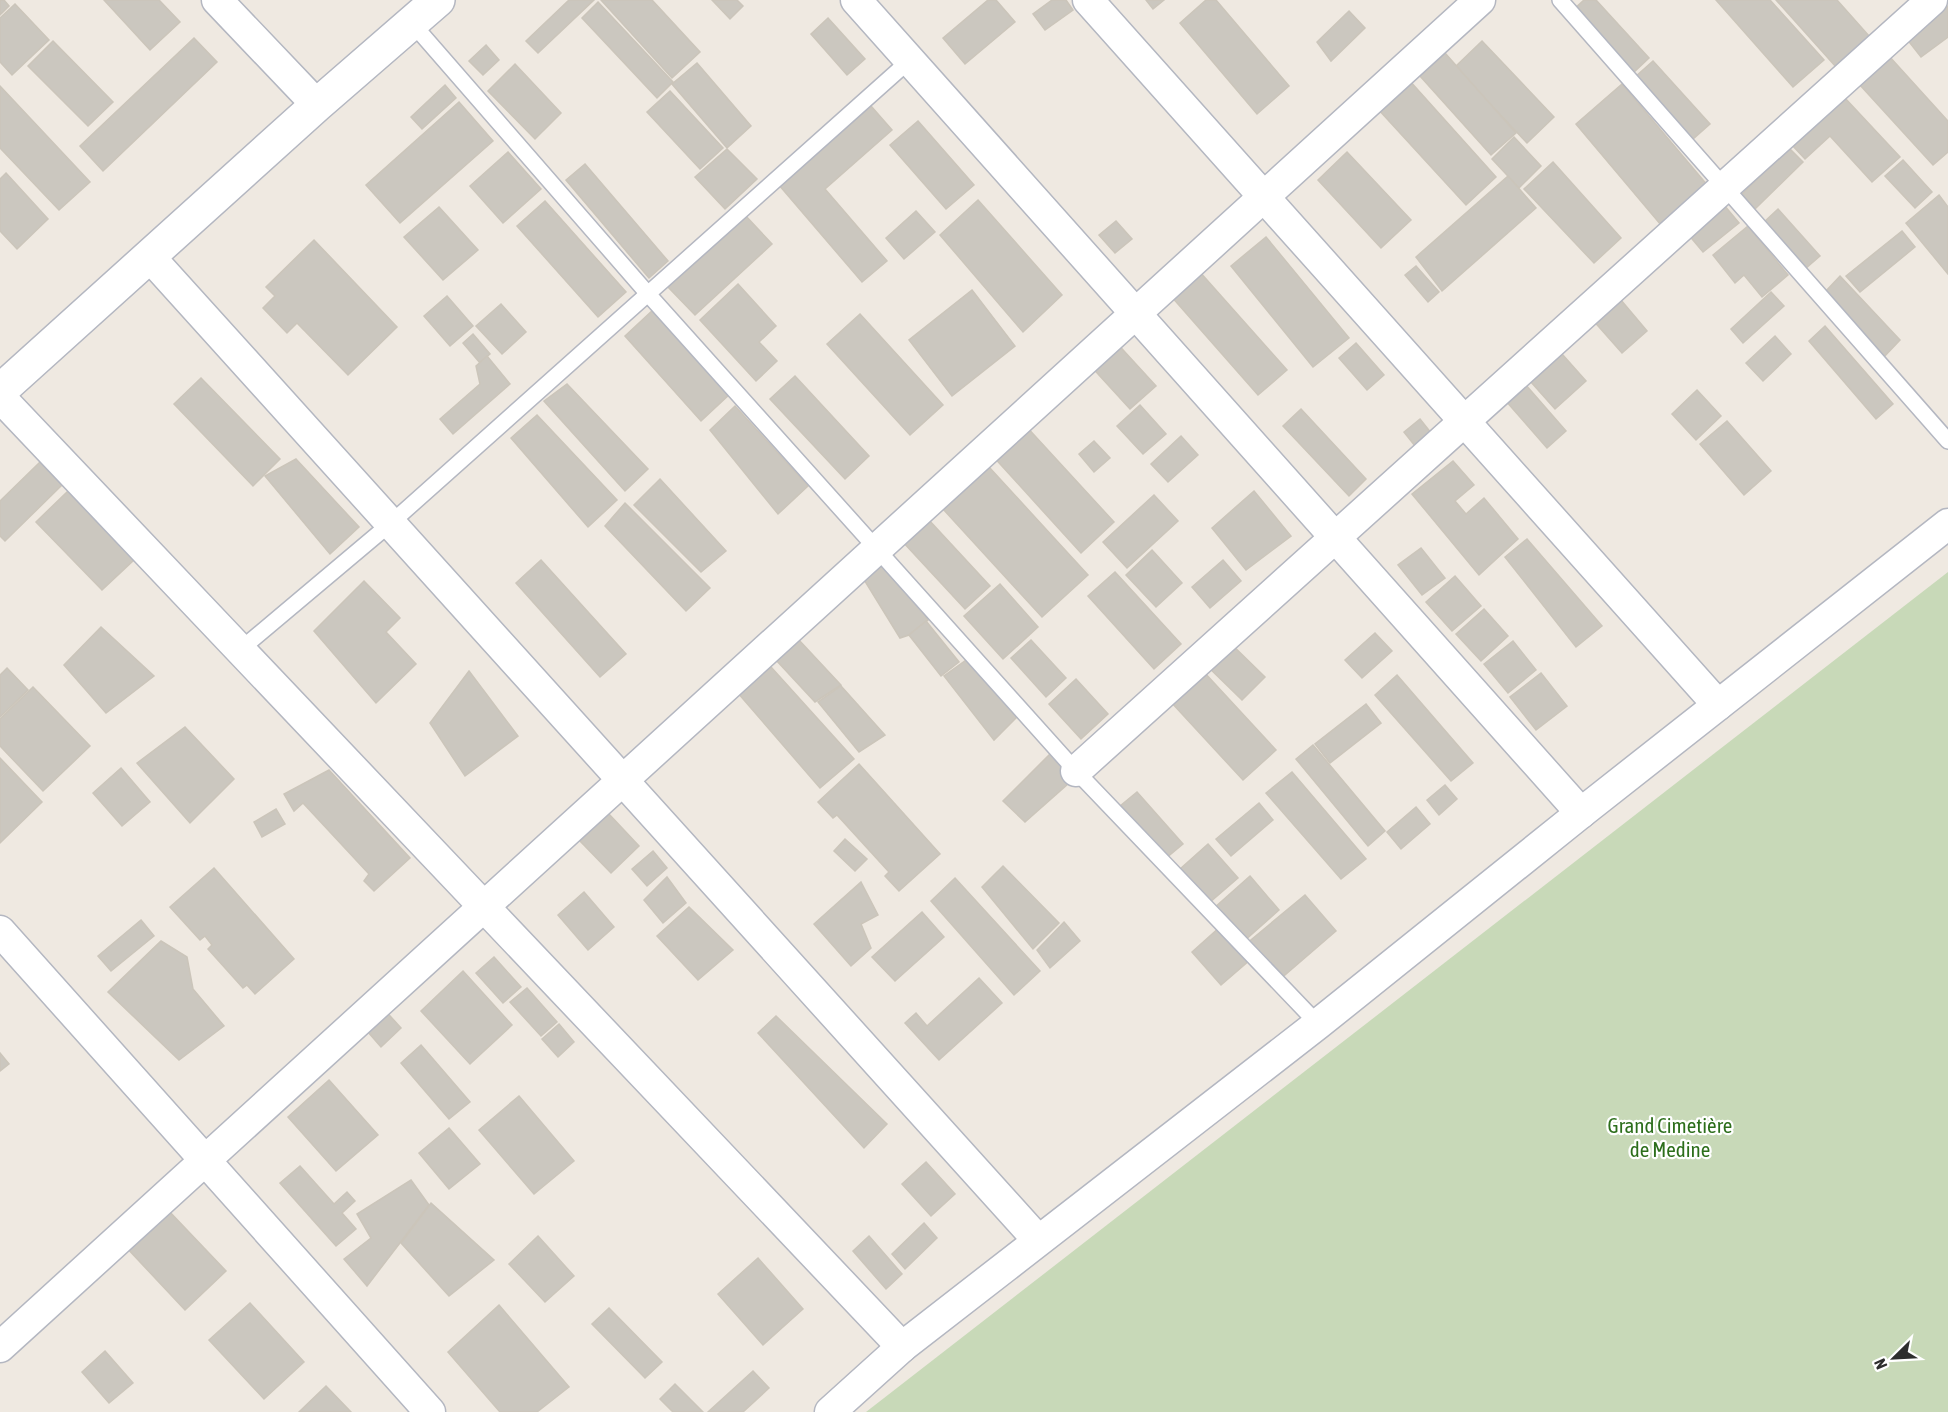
<svg xmlns="http://www.w3.org/2000/svg" width="1948" height="1412" font-family="'Asap Condensed',sans-serif">
  <style>
    .cemetery { fill: #c8d9b8 }
    .building { fill: #cbc7bf; stroke: #cbc5ba; stroke-width: 1.5 }
    .lines { fill: none; stroke-linecap: round; stroke-linejoin: round }
    .service-casing { stroke: #b4b7c1; stroke-width: 18 }
    .minor-casing { stroke: #b4b7c1; stroke-width: 33 }
    .tertiary-casing { stroke: #b4b7c1; stroke-width: 36 }
    .service { stroke: #fff; stroke-width: 15 }
    .minor { stroke: #fff; stroke-width: 30 }
    .tertiary { stroke: #fff; stroke-width: 33 }
    .labels { text-anchor: middle; dominant-baseline: central; stroke-width: 4.5; stroke-linejoin: round; paint-order: stroke }
    .park-label { font-size: 21px; fill: #2c6e1b; stroke: #fff }
  </style>
  <rect width="100%" height="100%" fill="#efe9e1"/>
  <!-- cemetery -->
  <path class="cemetery" d="M1948 572V1412H866Z"/>
  <!-- building -->
  <g class="building">
    <path d="M0 0H4L9 6 0 15Z"/>
    <path d="M104 0H159L180 22 150 50Z"/>
    <path d="M569 0H594L538 53 526 41Z"/>
    <path d="M601 0H652L700 52 672 78Z"/>
    <path d="M712 0H737L743 6 730 19Z"/>
    <path d="M988 0H996L1015 22 965 64 943 38Z"/>
    <path d="M1052 0H1066L1073 10 1045 30 1033 14Z"/>
    <path d="M1146 0H1164L1153 9Z"/>
    <path d="M1206 0H1216L1289 86 1257 114 1180 23Z"/>
    <path d="M1584 0H1596L1649 58 1632 74 1573 10Z"/>
    <path d="M1716 0H1770L1824 60 1793 87Z"/>
    <path d="M1776 0H1837L1869 36 1836 67Z"/>
    <path d="M598 2 673 82 657 98 582 18Z"/>
    <path d="M15 4 49 40 12 75 0 62V18Z"/>
    <path d="M1948 6V37L1921 57 1906 38Z"/>
    <path d="M1349 11 1365 28 1331 61 1317 42Z"/>
    <path d="M828 18 865 59 847 75 811 34Z"/>
    <path d="M194 38 217 62 103 171 80 146Z"/>
    <path d="M53 41 113 102 88 126 28 66Z"/>
    <path d="M1482 41 1554 117 1527 143 1455 67Z"/>
    <path d="M486 45 499 60 483 75 469 61Z"/>
    <path d="M1879 45 1948 121V152L1933 165 1849 73Z"/>
    <path d="M1445 53 1516 133 1491 155 1420 76Z"/>
    <path d="M1653 61 1710 124 1692 140 1635 77Z"/>
    <path d="M697 63 751 126 727 148 672 84Z"/>
    <path d="M515 64 561 113 535 139 488 91Z"/>
    <path d="M1409 80 1496 177 1466 205 1378 109Z"/>
    <path d="M1622 84 1708 186 1661 225 1576 124Z"/>
    <path d="M445 85 456 98 422 129 411 117Z"/>
    <path d="M0 86 90 182 59 210 0 148Z"/>
    <path d="M670 91 723 148 700 169 647 112Z"/>
    <path d="M1844 97 1900 157 1872 182 1830 136 1805 159 1792 145Z"/>
    <path d="M459 102 493 141 400 223 366 185Z"/>
    <path d="M871 106 892 130 825 189 887 261 862 282 779 185Z"/>
    <path d="M918 121 974 185 946 209 890 145Z"/>
    <path d="M1514 137 1541 166 1519 188 1492 159Z"/>
    <path d="M1789 148 1803 162 1755 209 1742 194Z"/>
    <path d="M727 149 757 179 725 209 695 177Z"/>
    <path d="M508 152 541 189 503 223 470 186Z"/>
    <path d="M1347 152 1411 220 1381 248 1318 180Z"/>
    <path d="M1903 160 1932 192 1915 208 1885 176Z"/>
    <path d="M1553 162 1621 238 1594 263 1524 189Z"/>
    <path d="M585 164 668 261 649 278 566 180Z"/>
    <path d="M6 173 48 219 17 249 0 231V179Z"/>
    <path d="M1508 176 1536 208 1442 291 1416 257Z"/>
    <path d="M1939 195 1948 207V274L1906 223Z"/>
    <path d="M978 200 1062 295 1023 332 940 235Z"/>
    <path d="M545 201 626 292 598 317 517 226Z"/>
    <path d="M1724 205 1739 223 1703 252 1688 234Z"/>
    <path d="M439 207 478 250 443 280 404 237Z"/>
    <path d="M1778 209 1820 256 1805 269 1763 223Z"/>
    <path d="M916 211 935 232 904 259 886 238Z"/>
    <path d="M744 214 772 244 695 315 667 286Z"/>
    <path d="M1116 221 1132 239 1115 253 1099 235Z"/>
    <path d="M1748 226 1788 275 1762 297 1744 275 1735 283 1713 255Z"/>
    <path d="M1902 231 1915 247 1860 292 1846 276Z"/>
    <path d="M1266 237 1349 338 1313 367 1231 266Z"/>
    <path d="M314 240 397 327 348 375 297 323 287 333 263 308 275 296 266 287Z"/>
    <path d="M1416 266 1439 292 1428 302 1405 275Z"/>
    <path d="M1199 271 1287 370 1258 395 1171 296Z"/>
    <path d="M1840 276 1900 340 1884 357 1825 292Z"/>
    <path d="M738 284 776 326 759 342 777 361 756 381 700 320Z"/>
    <path d="M1610 287 1647 331 1622 353 1584 310Z"/>
    <path d="M972 290 1015 346 952 396 909 340Z"/>
    <path d="M1771 292 1784 306 1743 343 1731 329Z"/>
    <path d="M447 296 473 326 450 346 424 316Z"/>
    <path d="M501 304 526 332 502 354 476 326Z"/>
    <path d="M654 309 731 393 701 421 625 336Z"/>
    <path d="M860 314 943 405 910 435 827 344Z"/>
    <path d="M1825 326 1893 404 1876 419 1809 341Z"/>
    <path d="M473 334 490 354 480 363 463 343Z"/>
    <path d="M1775 336 1791 354 1763 381 1746 363Z"/>
    <path d="M1113 339 1156 386 1130 409 1088 363Z"/>
    <path d="M1356 343 1384 375 1367 390 1339 358Z"/>
    <path d="M1562 354 1586 381 1555 409 1531 382Z"/>
    <path d="M487 356 510 384 453 434 440 419 480 384 476 366Z"/>
    <path d="M795 376 869 456 845 479 770 399Z"/>
    <path d="M201 378 280 459 253 486 174 404Z"/>
    <path d="M567 384 648 469 625 491 544 401Z"/>
    <path d="M1525 384 1566 431 1547 448 1506 401Z"/>
    <path d="M1697 390 1721 416 1696 440 1672 414Z"/>
    <path d="M1140 405 1166 434 1143 454 1117 426Z"/>
    <path d="M735 406 808 486 778 514 710 430Z"/>
    <path d="M1301 409 1366 479 1349 496 1283 426Z"/>
    <path d="M537 415 617 500 588 527 511 438Z"/>
    <path d="M1420 419 1435 438 1419 451 1404 432Z"/>
    <path d="M1727 421 1771 471 1744 495 1700 444Z"/>
    <path d="M1024 424 1114 522 1081 553 991 454Z"/>
    <path d="M1181 436 1198 455 1168 482 1151 464Z"/>
    <path d="M1094 441 1110 458 1094 472 1079 454Z"/>
    <path d="M978 455 1088 575 1042 617 932 497Z"/>
    <path d="M296 459 359 527 330 554 265 476Z"/>
    <path d="M1453 461 1474 485 1455 501 1466 514 1484 498 1518 539 1479 575 1412 494Z"/>
    <path d="M40 462 62 485 5 541 0 536V501Z"/>
    <path d="M660 479 726 551 701 572 634 505Z"/>
    <path d="M68 491 134 560 102 590 36 522Z"/>
    <path d="M1254 491 1291 536 1246 570 1212 528Z"/>
    <path d="M1154 495 1178 521 1127 568 1103 542Z"/>
    <path d="M625 503 710 588 686 611 605 526Z"/>
    <path d="M928 519 990 586 965 609 903 542Z"/>
    <path d="M1527 539 1602 626 1576 647 1505 557Z"/>
    <path d="M1421 548 1445 578 1422 595 1398 565Z"/>
    <path d="M1152 550 1182 583 1156 607 1126 575Z"/>
    <path d="M541 560 626 654 600 677 516 583Z"/>
    <path d="M891 560 928 620 909 635 900 638 863 578Z"/>
    <path d="M1223 560 1241 581 1210 608 1192 587Z"/>
    <path d="M1115 572 1181 644 1154 669 1088 596Z"/>
    <path d="M1455 576 1481 606 1452 631 1426 602Z"/>
    <path d="M364 581 400 618 386 632 416 664 376 703 314 631Z"/>
    <path d="M1000 584 1038 627 1003 659 964 616Z"/>
    <path d="M1484 609 1508 636 1481 661 1456 634Z"/>
    <path d="M926 621 959 662 941 676 909 635Z"/>
    <path d="M101 627 154 676 106 713 64 665Z"/>
    <path d="M1375 633 1392 651 1362 678 1345 660Z"/>
    <path d="M1223 636 1265 677 1242 700 1200 659Z"/>
    <path d="M798 639 841 685 815 702 776 660Z"/>
    <path d="M1031 640 1066 678 1046 697 1011 658Z"/>
    <path d="M1513 641 1536 670 1508 693 1484 664Z"/>
    <path d="M969 658 1020 714 994 740 944 676Z"/>
    <path d="M1191 658 1276 750 1243 780 1159 689Z"/>
    <path d="M771 667 854 759 820 788 738 693Z"/>
    <path d="M7 668 28 690 0 717V675Z"/>
    <path d="M469 671 518 736 465 776 430 723Z"/>
    <path d="M1541 673 1567 706 1536 730 1510 697Z"/>
    <path d="M1397 675 1473 763 1451 781 1375 695Z"/>
    <path d="M1076 679 1108 714 1081 739 1049 704Z"/>
    <path d="M841 686 885 735 859 752 818 702Z"/>
    <path d="M33 687 90 746 43 791 0 746V719Z"/>
    <path d="M1366 704 1381 723 1330 763 1315 744Z"/>
    <path d="M185 727 234 779 190 823 137 763Z"/>
    <path d="M1313 745 1385 831 1368 846 1296 759Z"/>
    <path d="M1052 752 1077 776 1025 822 1003 801Z"/>
    <path d="M0 758 42 802 0 843Z"/>
    <path d="M859 764 940 854 899 891 885 876 889 872 837 815 833 818 818 802Z"/>
    <path d="M121 768 150 802 122 826 93 793Z"/>
    <path d="M329 770 410 858 374 891 364 881 369 874 303 803 294 811 284 794Z"/>
    <path d="M1292 772 1366 859 1341 879 1266 793Z"/>
    <path d="M1445 785 1457 799 1439 815 1427 800Z"/>
    <path d="M1137 792 1183 844 1165 859 1120 806Z"/>
    <path d="M1259 803 1273 820 1231 856 1216 839Z"/>
    <path d="M1416 807 1430 824 1401 849 1387 832Z"/>
    <path d="M276 809 285 824 262 837 254 822Z"/>
    <path d="M608 813 639 846 611 873 580 841Z"/>
    <path d="M845 839 867 859 855 871 834 851Z"/>
    <path d="M1208 844 1238 878 1209 903 1180 869Z"/>
    <path d="M653 851 667 868 647 886 632 869Z"/>
    <path d="M1003 866 1059 923 1033 949 982 887Z"/>
    <path d="M214 868 294 959 255 994 247 985 243 988 208 949 212 945 205 936 200 940 170 907Z"/>
    <path d="M1250 876 1279 910 1243 942 1214 908Z"/>
    <path d="M667 877 686 903 663 923 644 900Z"/>
    <path d="M955 878 1040 971 1014 995 931 901Z"/>
    <path d="M861 882 878 915 861 924 871 948 851 966 814 924Z"/>
    <path d="M584 892 614 927 588 950 558 915Z"/>
    <path d="M1305 895 1336 931 1278 981 1246 944Z"/>
    <path d="M689 907 733 950 698 980 657 936Z"/>
    <path d="M922 912 944 937 895 981 872 957Z"/>
    <path d="M141 920 154 936 111 971 98 956Z"/>
    <path d="M1064 922 1080 941 1050 968 1037 950Z"/>
    <path d="M1221 926 1250 960 1221 985 1192 952Z"/>
    <path d="M161 941 187 957 193 989 224 1026 179 1060 108 992Z"/>
    <path d="M494 957 521 987 503 1003 476 973Z"/>
    <path d="M463 971 512 1025 470 1064 421 1011Z"/>
    <path d="M979 978 1002 1003 939 1060 905 1023 916 1013 927 1026Z"/>
    <path d="M527 988 557 1022 541 1036 510 1002Z"/>
    <path d="M381 1006 401 1028 381 1047 361 1024Z"/>
    <path d="M776 1016 887 1124 864 1148 758 1033Z"/>
    <path d="M559 1024 574 1042 558 1057 542 1039Z"/>
    <path d="M421 1045 470 1102 449 1119 401 1063Z"/>
    <path d="M0 1053 9 1064 0 1071Z"/>
    <path d="M329 1080 378 1135 336 1171 288 1117Z"/>
    <path d="M519 1096 574 1161 534 1194 479 1130Z"/>
    <path d="M449 1128 480 1164 449 1189 419 1153Z"/>
    <path d="M926 1162 955 1194 931 1216 902 1184Z"/>
    <path d="M300 1166 334 1204 347 1192 355 1201 342 1213 356 1229 336 1246 280 1183Z"/>
    <path d="M411 1180 429 1205 367 1286 344 1259 371 1238 357 1214Z"/>
    <path d="M431 1203 494 1260 449 1296 401 1243Z"/>
    <path d="M167 1209 226 1271 185 1310 126 1247Z"/>
    <path d="M924 1223 937 1238 905 1269 892 1254Z"/>
    <path d="M538 1236 574 1276 545 1302 509 1264Z"/>
    <path d="M869 1236 902 1274 886 1289 853 1251Z"/>
    <path d="M758 1258 803 1309 763 1345 718 1294Z"/>
    <path d="M250 1303 304 1362 264 1399 209 1340Z"/>
    <path d="M499 1305 569 1387 537 1412H500L448 1352Z"/>
    <path d="M609 1308 662 1362 645 1378 592 1324Z"/>
    <path d="M105 1351 133 1383 109 1403 82 1372Z"/>
    <path d="M753 1371 769 1388 743 1412H708Z"/>
    <path d="M675 1384 703 1412H673L660 1399Z"/>
    <path d="M326 1386 351 1412H299Z"/>
  </g>
  <g class="lines">
    <defs>
      <g id="service">
        <path d="M1560 0 1948 441"/>
        <path d="M412 23 648 294 1076 771 1318 1024"/>
        <path d="M240 650 391 523 910 60"/>
      </g>
      <g id="minor">
        <path d="M217 0 317 105"/>
        <path d="M856 0 1581 813"/>
        <path d="M1088 0 1718 705"/>
        <path d="M149 256 1038 1240"/>
        <path d="M0 397 902 1347"/>
        <path d="M1076 771 1932 0"/>
        <path d="M0 931 430 1412"/>
        <path d="M0 1347 1480 0"/>
        <path d="M830 1412 902 1347 1318 1024 1581 813 1948 524"/>
      </g>
      <path id="tertiary" d="M0 391 317 105 438 0"/>
    </defs>
    <!-- service casing -->
    <use href="#service" class="service-casing"/>
    <!-- minor casing -->
    <use href="#minor" class="minor-casing"/>
    <!-- tertiary casing -->
    <use href="#tertiary" class="tertiary-casing"/>
    <!-- service -->
    <use href="#service" class="service"/>
    <!-- minor -->
    <use href="#minor" class="minor"/>
    <!-- tertiary -->
    <use href="#tertiary" class="tertiary"/>
  </g>
  <g class="labels">
    <!-- park labels -->
    <g class="park-label">
      <text x="1670" y="1125">Grand Cimetière<tspan x="1670" dy="24">de Medine</tspan></text>
    </g>
  </g>
  <!-- north arrow -->
  <g transform="translate(1894 1358) rotate(246)" stroke="#ffffff" stroke-width="4.5" paint-order="stroke">
  <path d="M0-4.5L10 22L0 15L-10 22Z" fill="#2e2e2e"/>
  <text y="-9" font-size="16" font-weight="bold" text-anchor="middle" fill="#2e2e2e">N</text>
  </g>
</svg>
